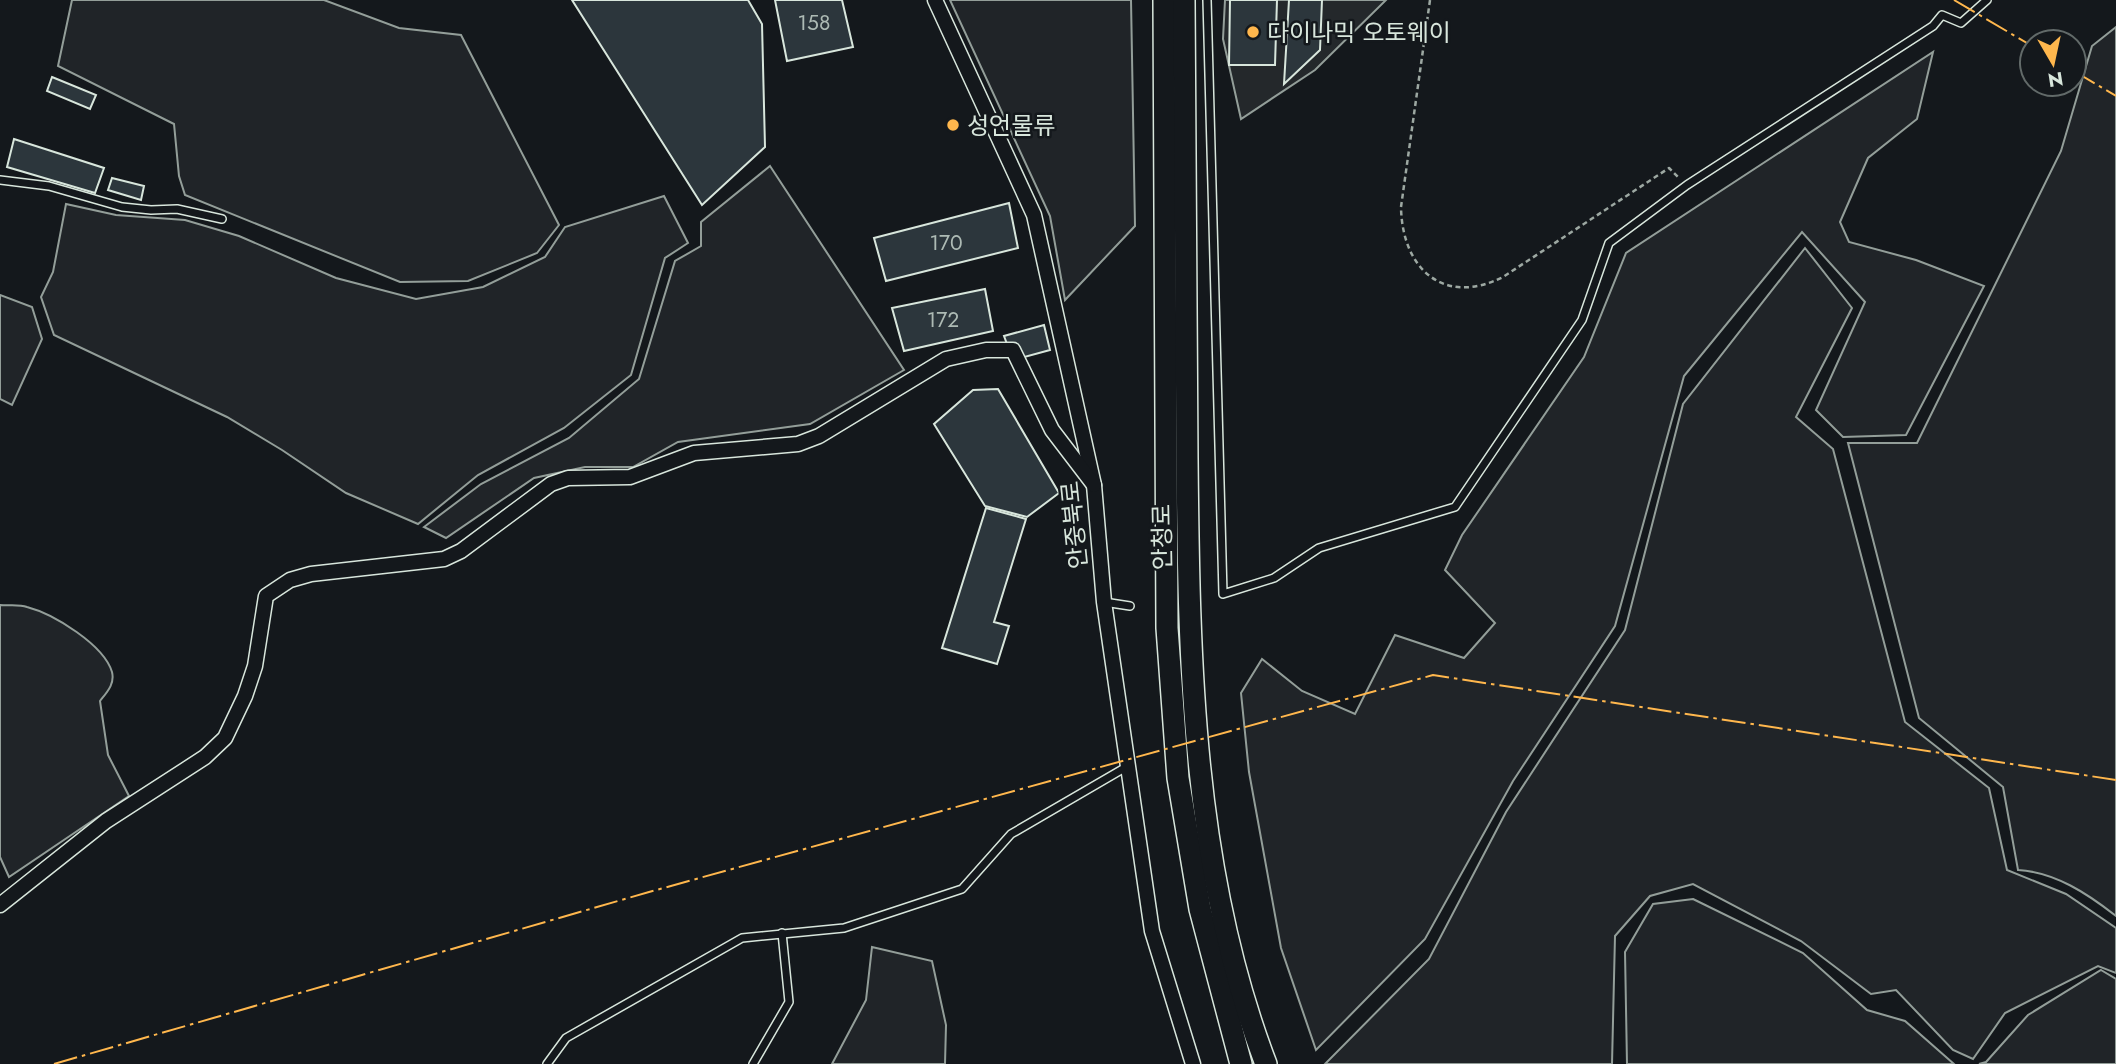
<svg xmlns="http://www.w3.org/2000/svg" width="2116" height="1064" font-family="Jost,'Noto Sans KR',sans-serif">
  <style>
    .green { fill: #202428; stroke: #939e99; stroke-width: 2 }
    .parking { fill: #24282b; stroke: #939e99; stroke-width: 2 }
    .building { fill: #2c363c; stroke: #d8e6dc; stroke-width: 2 }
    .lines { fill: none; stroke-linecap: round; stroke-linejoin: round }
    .lane-casing { stroke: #d8e6dc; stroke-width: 10 }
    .street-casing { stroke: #d8e6dc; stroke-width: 17 }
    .secondary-casing { stroke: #d8e6dc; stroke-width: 24 }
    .path { stroke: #9da8a2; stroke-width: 2.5; stroke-dasharray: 5 3.5; stroke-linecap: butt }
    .lane { stroke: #14181c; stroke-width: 7 }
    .street { stroke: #14181c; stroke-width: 14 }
    .secondary { stroke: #14181c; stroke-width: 21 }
    .power { stroke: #ffb74d; stroke-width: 2; stroke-dasharray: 24 5 3.5 5; stroke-linecap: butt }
    .poi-dot { fill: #ffb74d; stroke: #14181c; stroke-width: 2.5 }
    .labels { text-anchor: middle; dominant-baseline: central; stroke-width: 5; stroke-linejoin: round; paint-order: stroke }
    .number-label { font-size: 21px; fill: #adbab4 }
    .poi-label { font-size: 24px; fill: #d8e6dc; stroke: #14181c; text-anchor: start }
    .street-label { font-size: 24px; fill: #d8e6dc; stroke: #14181c }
  </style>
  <rect width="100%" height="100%" fill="#14181c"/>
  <!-- green -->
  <g class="green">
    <path d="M72 0H324L399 28 461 35 559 225 537 253 468 281 400 282 185 195 179 176 174 124 58 66Z"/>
    <path d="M950 0H1131L1135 226 1065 300 1050 216Z"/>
    <path d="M2116 27V916C2088 894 2055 872 2018 870L2003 787 1919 718 1848 443H1917L2061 151 2092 46Z"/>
    <path d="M1933 52 1917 119 1868 158 1840 222 1849 242 1916 260 1984 286 1906 435 1843 437 1816 410 1865 302 1802 232 1684 376 1615 626 1513 781 1425 939 1316 1050 1281 948 1249 772 1241 693 1262 659 1302 691 1355 714 1395 635 1464 658 1495 623 1445 570 1462 535 1584 357 1626 253Z"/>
    <path d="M770 166 904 370 810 424 678 442 633 467H585L534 478 446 538 424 527 481 484 569 438 639 379 675 261 701 246V222Z"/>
    <path d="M664 196 688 243 665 258 631 375 564 428 478 475 418 524 346 493 282 450 227 417 54 335 41 297 53 272 66 204 116 215 185 220 239 236 336 278 416 299 483 287 545 257 565 227Z"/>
    <path d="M1805 248 1852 308 1796 417 1833 449 1905 722 1989 788 2007 870 2066 894 2116 928V973L2098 966 2005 1013 1973 1059 1953 1050 1896 990 1871 994 1801 941 1693 884 1650 896 1615 936 1612 1064H1325L1429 959 1506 812 1625 630 1683 404Z"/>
    <path d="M0 295 32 307 42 339 12 405 0 399Z"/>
    <path d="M0 605C9 606 19 604 27 607 54 614 104 645 112 672 115 684 107 692 100 701L108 755 129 796 9 877 0 857Z"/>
    <path d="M1693 899 1803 953 1867 1010 1905 1021 1954 1064H1627L1625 952 1653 904Z"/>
    <path d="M872 947 932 961 946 1025 945 1064H832L866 1000Z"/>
    <path d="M2101 970 2116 979V1064H1979L1986 1062 2028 1015Z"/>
  </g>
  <!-- parking -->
  <path class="parking" d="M1225 0H1386L1315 70 1241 119 1223 39Z"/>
  <!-- building -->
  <g class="building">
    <path d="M572 0H748L762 24 765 147 702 205Z"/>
    <path d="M775 0H842L853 47 787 61Z"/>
    <path d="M1230 0H1277L1275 65H1229Z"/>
    <path d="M1289 0H1322L1320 50 1284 84Z"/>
    <path d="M52 77 96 95 90 109 47 91Z"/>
    <path d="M14 139 104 168 95 193 7 167Z"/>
    <path d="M112 178 144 186 141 200 108 190Z"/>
    <path d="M1009 203 1018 248 886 281 874 238Z"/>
    <path d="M985 289 993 331 904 351 892 308Z"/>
    <path d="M1044 325 1050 350 1013 360 1004 336Z"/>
    <path d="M998 389 1059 493 1027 517 985 506 934 424 973 390Z"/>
    <path d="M986 508 1026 519 994 622 1009 626 997 664 942 648Z"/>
  </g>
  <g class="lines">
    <defs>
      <g id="lane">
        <path d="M1207 0 1223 594 1274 578 1319 548 1455 507 1582 320 1609 243 1687 185 1933 26 1942 15 1961 23 1987 0"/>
        <path d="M0 180 49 186 122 207 151 210 177 209 222 219"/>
        <path d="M1104 602 1130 606"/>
        <path d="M547 1064 566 1038 742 938 844 928 962 889 1011 834 1128 766"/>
        <path d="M753 1064 789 1002 782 933"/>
      </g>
      <g id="street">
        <path d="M935 0 1034 215 1094 485 1104 602 1152 931 1193 1064"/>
        <path d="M0 905 106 821 205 757 225 738 245 696 255 666 266 596 290 580 311 574 444 559 461 551 551 484 568 478 630 477 694 453 798 444 819 436 946 359 986 350H1013L1052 430 1094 485"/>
      </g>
      <g id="secondary">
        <path d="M1164 0 1167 628 1178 778 1200 909 1241 1064"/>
        <path d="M1184 0C1185 153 1185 306 1187 458 1189 662 1192 871 1266 1064"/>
      </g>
    </defs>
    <!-- lane casing -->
    <use href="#lane" class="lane-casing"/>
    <!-- street casing -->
    <use href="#street" class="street-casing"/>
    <!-- secondary casing -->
    <use href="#secondary" class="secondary-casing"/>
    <!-- path -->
    <path class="path" d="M1430 0 1401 207C1402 268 1443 307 1503 277L1669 168 1678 177"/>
    <!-- lane -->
    <use href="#lane" class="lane"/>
    <!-- street -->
    <use href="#street" class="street"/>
    <!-- secondary -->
    <use href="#secondary" class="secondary"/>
    <!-- power -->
    <g class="power">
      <path d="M1954 0 2032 46"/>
      <path d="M2074 71 2116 96"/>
      <path d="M54 1064 649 892 1433 675 2116 780"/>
    </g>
  </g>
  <!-- markers -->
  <g class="poi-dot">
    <circle cx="1253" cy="32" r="7"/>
    <circle cx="953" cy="125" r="7"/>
  </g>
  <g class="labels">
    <!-- number labels -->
    <g class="number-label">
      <text x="814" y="23">158</text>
      <text x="946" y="243">170</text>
      <text x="943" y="320">172</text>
    </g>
    <!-- poi labels -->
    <g class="poi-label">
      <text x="1267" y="32">다이나믹 오토웨이</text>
      <text x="967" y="125">성언물류</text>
    </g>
    <!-- street labels -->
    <g class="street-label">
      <text transform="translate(1074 525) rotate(-96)">안중북로</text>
      <text transform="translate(1162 537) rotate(-91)">안청로</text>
    </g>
  </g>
  <!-- north arrow -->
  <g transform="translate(2053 63) rotate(171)"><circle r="33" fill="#14181c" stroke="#626a69" stroke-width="2"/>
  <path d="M0-5L12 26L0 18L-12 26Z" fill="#ffb74d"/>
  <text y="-10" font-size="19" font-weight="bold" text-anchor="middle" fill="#d8e6dc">N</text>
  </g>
</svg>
